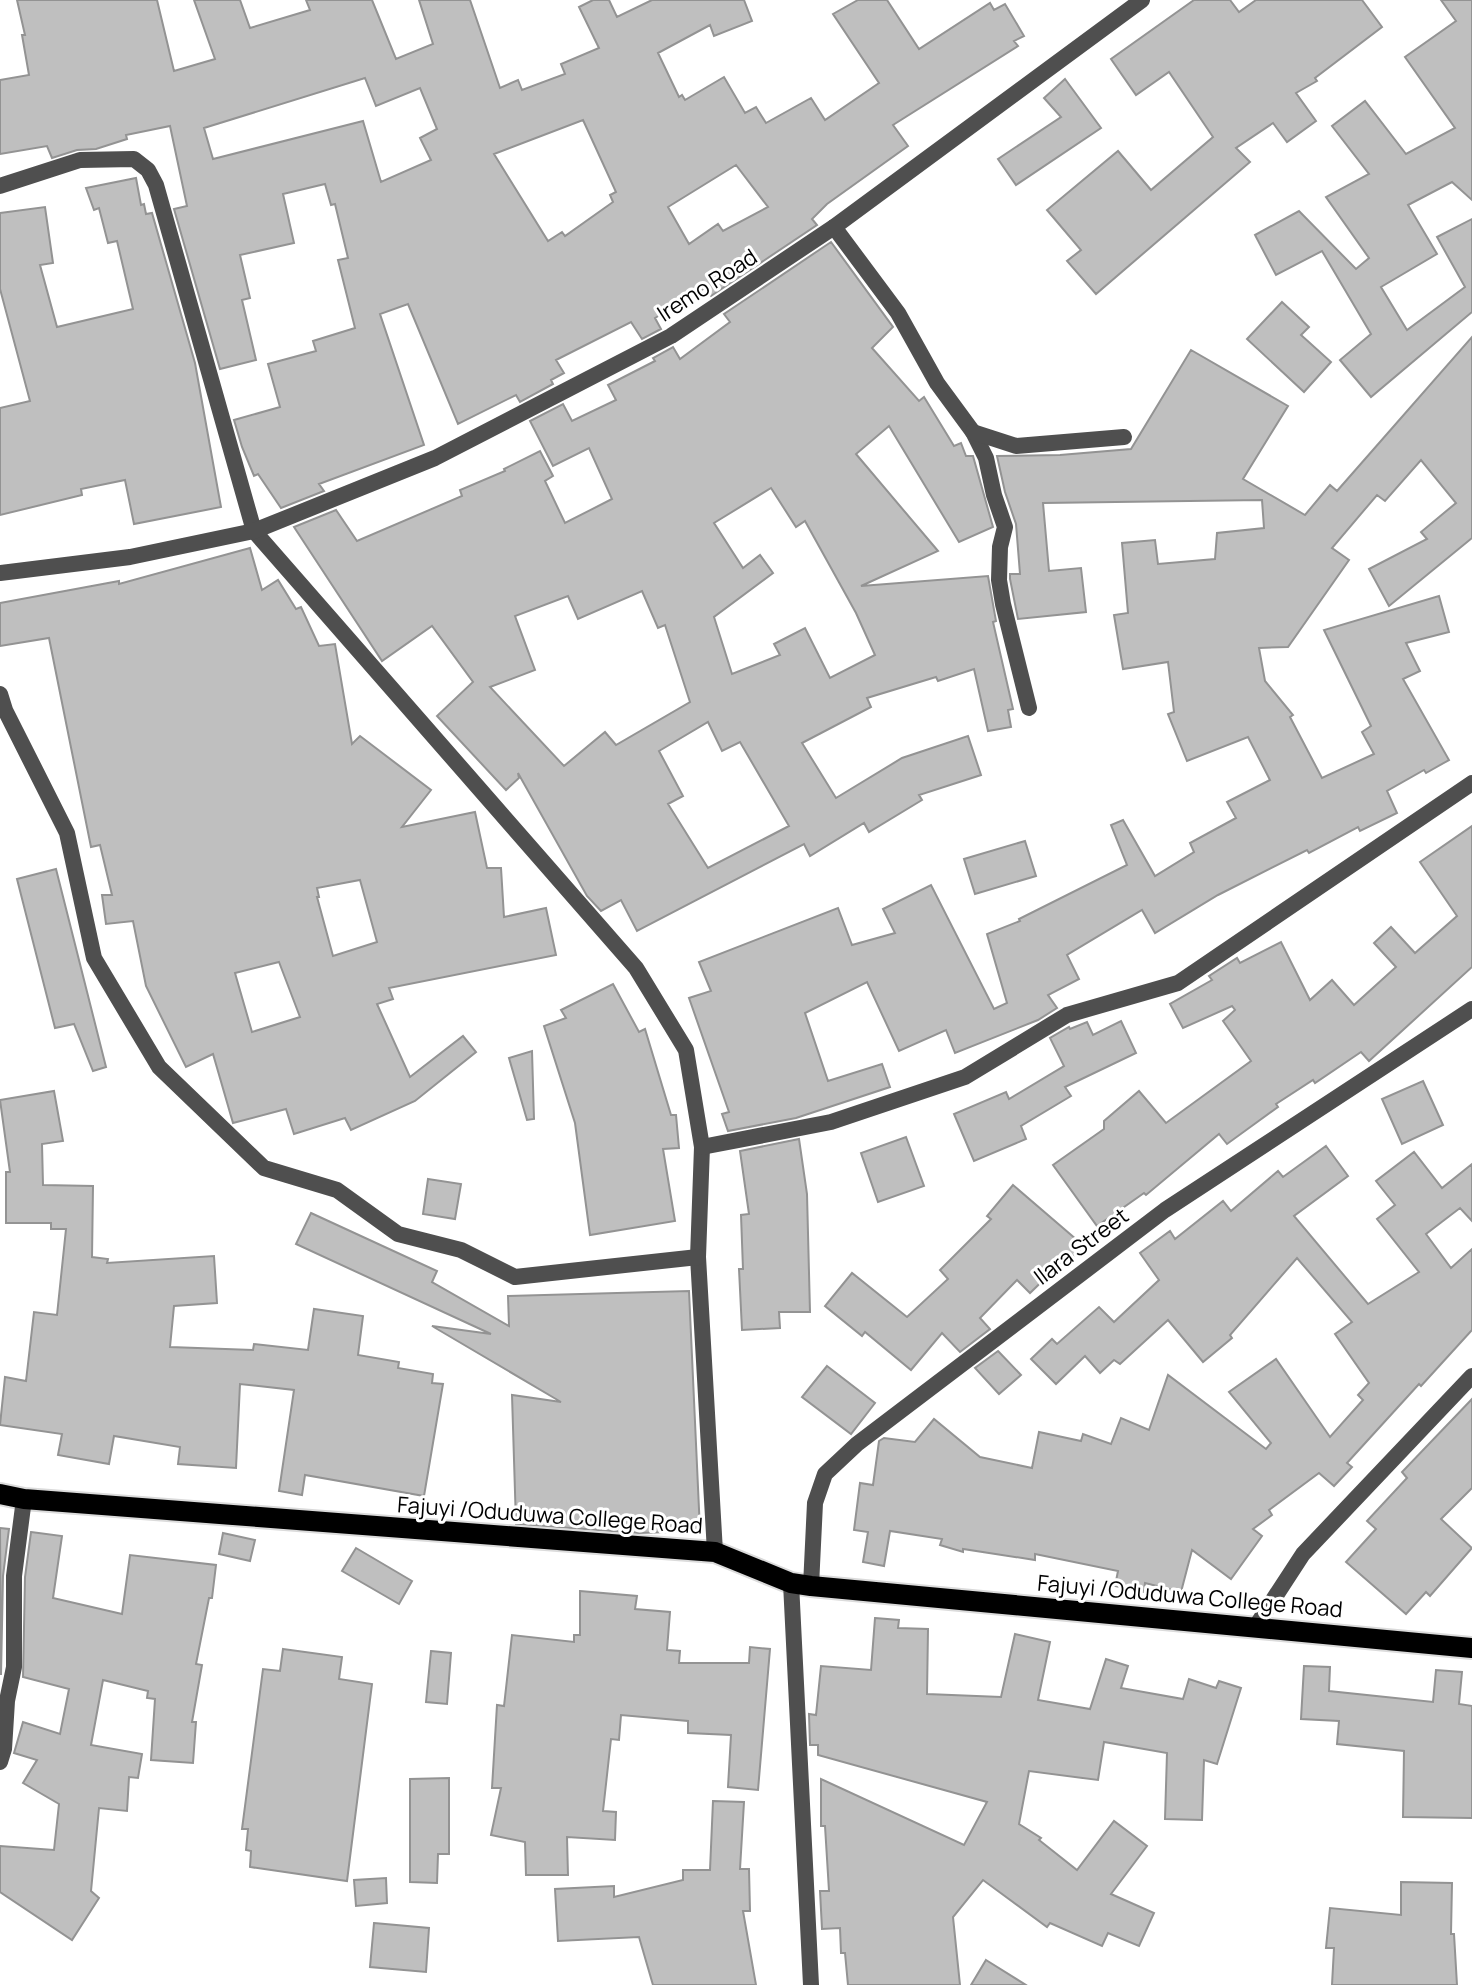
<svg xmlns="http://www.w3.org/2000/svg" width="1472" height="1985" font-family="Manrope,sans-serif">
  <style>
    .building { fill: #bfbfbf; stroke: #939393; stroke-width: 2; fill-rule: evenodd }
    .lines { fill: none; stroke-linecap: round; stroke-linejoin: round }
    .primary-casing { stroke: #dbdbdb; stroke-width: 24 }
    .street { stroke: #4f4f4f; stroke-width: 16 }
    .primary { stroke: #000; stroke-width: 20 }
    .labels { text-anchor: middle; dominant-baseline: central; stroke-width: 6; stroke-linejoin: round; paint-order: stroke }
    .street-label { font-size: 22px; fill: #000; stroke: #fff }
  </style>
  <rect width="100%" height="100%" fill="#fff"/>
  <!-- building -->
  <g class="building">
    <path d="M17 0H157L174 71 215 59 194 0H240L250 28 310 10 306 0H372L396 59 433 44 419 0H470L500 88 518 80 522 90 565 74 561 64 599 48 579 7 593 0H609L617 17 652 0H744L752 21 714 36 710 25 658 53 679 97 682 95 685 100 724 77 745 113 756 107 766 123 811 98 825 120 879 83 833 14 858 0H887L919 49 990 3 994 10 1005 4 1024 36 1014 41 1018 46 893 125 908 146 827 204 812 219 817 225 711 296 705 288 655 318 661 329 642 339 631 322 556 360 564 373 551 380 553 384 520 402 516 395 458 424 408 304 380 314 424 445 319 484 324 491 281 508 258 474 254 476 242 447 234 420 280 407 268 364 316 351 313 341 355 328 338 260 348 258 335 204 331 205 325 184 283 194 294 243 240 255 250 298 242 300 256 360 220 369 174 209 187 206 170 126 126 135 127 139 96 149 77 150 52 158 47 146 0 154V80L29 75 22 35H25ZM365 78 376 106 420 88 437 129 420 138 431 160 381 182 363 121 213 159 204 128ZM583 120 616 192 610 195 613 202 565 236 562 232 548 241 494 154ZM736 165 768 207 723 231 718 224 689 244 668 207Z"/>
    <path d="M1194 0H1230L1239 12 1256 0H1362L1382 27 1315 78 1317 81 1296 93 1316 121 1287 142 1273 123 1236 148 1250 162 1096 294 1067 261 1081 250 1047 210 1118 151 1151 190 1213 137 1169 72 1136 95 1111 59Z"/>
    <path d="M1441 0H1472V200L1452 182 1408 205 1437 254 1381 287 1407 330 1465 287 1437 237 1472 219V312L1371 397 1340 360 1371 334 1322 251 1276 275 1255 235 1299 211 1356 269 1369 258 1326 197 1369 174 1332 126 1365 101 1406 154 1455 128 1405 57 1456 21Z"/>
    <path d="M1065 79 1101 128 1016 185 998 159 1061 117 1044 98Z"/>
    <path d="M136 178 141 205 144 204 146 214 152 213 195 363 221 507 134 524 125 480 81 489 82 495 0 515V408L30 401 0 289V213L45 207 53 263 40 265 57 327 133 309 117 241 108 243 99 208 94 210 86 188Z"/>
    <path d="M831 242 893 327 872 348 919 401 924 397 954 446 961 443 966 456H973L993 527 959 542 889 426 856 454 938 551 861 586 988 576 996 621 993 622 1013 709 1008 710 1011 727 988 731 974 669 938 681 936 677 867 698 871 707 802 743 836 798 902 758 968 736 981 775 919 795 922 800 869 832 864 823 810 856 804 844 637 931 621 900 601 911 587 896 518 773 519 778 506 790 437 716 473 682 432 626 382 661 294 527 336 510 357 541 462 496 460 490 505 471 504 469 540 451 553 476 545 481 565 523 612 499 589 448 553 466 530 421 563 404 572 421 616 400 608 385 655 361 653 358 673 347 680 359 730 322 724 314ZM771 488 796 527 805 521 856 613 875 655 830 678 805 628 774 644 780 655 732 674 714 617 773 573 760 555 743 568 714 523ZM642 591 658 628 665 625 690 702 616 745 605 732 564 766 490 687 535 670 515 616 568 596 578 619ZM708 722 722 751 740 742 789 826 708 868 668 804 683 796 659 751Z"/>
    <path d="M1282 302 1309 327 1301 335 1331 362 1304 392 1247 339Z"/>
    <path d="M1472 337V538L1389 606 1369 569 1427 539 1421 532 1456 503 1421 460 1385 501 1377 495 1332 548 1349 560 1288 647 1259 648 1265 681 1293 715 1290 717 1322 778 1374 754 1362 732 1371 726 1324 630 1439 596 1449 632 1406 643 1420 671 1403 679 1449 760 1426 773 1424 770 1387 791 1397 813 1360 831 1358 827 1309 853 1307 850 1218 895 1155 933 1142 910 1067 955 1079 979 1048 995 1057 1008 1038 1020 955 1053 946 1030 899 1051 867 982 805 1013 828 1081 882 1064 890 1087 796 1118 728 1131 722 1114 729 1112 689 998 711 991 699 962 838 908 852 945 895 933 883 909 931 885 994 1009 1007 1003 987 934 1020 921 1019 919 1127 865 1111 825 1123 820 1155 876 1194 852 1190 843 1236 818 1227 802 1270 780 1248 737 1187 761 1168 714 1174 712 1168 662 1123 669 1114 615 1128 613 1122 543 1155 540 1158 564 1215 559 1217 533 1264 528 1262 500 1043 503 1049 571 1081 568 1086 612 1018 619 1010 579V574H1020L1016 524 1005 492 997 456 1060 455 1131 449 1191 350 1288 406 1243 479 1305 515 1330 485 1337 491Z"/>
    <path d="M250 548 262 590 278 580 296 609 301 607 319 646 335 644 352 744 360 736 431 790 402 827 475 812 487 868H501L504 917 546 908 556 955 389 988 393 999 377 1004 410 1077 463 1036 476 1052 415 1101 351 1130 345 1118 294 1134 286 1109 233 1123 213 1054 186 1067 146 986 133 921 106 924 102 895H112L100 845 91 847 49 638 0 646V603L119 581V584ZM360 880 377 942 333 956 317 897H319L317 888ZM279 962 300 1017 252 1032 235 973Z"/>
    <path d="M1472 826V967L1369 1061 1361 1052 1315 1083 1313 1080 1276 1104 1278 1107 1227 1144 1219 1134 1146 1195 1144 1193 1097 1226 1053 1165 1104 1129V1121L1139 1091 1166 1123 1251 1061 1223 1021 1235 1010 1232 1006 1183 1028 1170 1004 1212 980 1209 976 1237 958 1240 963 1281 942 1310 1000 1332 980 1354 1005 1396 967 1374 943 1391 927 1415 953 1457 916 1420 862Z"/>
    <path d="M1025 841 1036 876 975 894 964 859Z"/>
    <path d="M56 869 106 1067 93 1071 74 1024 55 1028 17 879Z"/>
    <path d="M613 984 639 1032 645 1029 671 1115H676L679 1148 663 1149 675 1221 590 1235 575 1123 544 1026 566 1018 561 1010Z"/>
    <path d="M1121 1021 1136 1053 1065 1087 1071 1096 1021 1126 1026 1139 974 1161 954 1114 1006 1092 1009 1099 1064 1066 1050 1038 1069 1027 1070 1029 1087 1022 1093 1035Z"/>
    <path d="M532 1051 534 1119 527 1120 509 1058Z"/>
    <path d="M1423 1081 1443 1125 1402 1144 1382 1099Z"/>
    <path d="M54 1091 63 1141 42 1144 43 1185 93 1186 92 1257 108 1259 107 1263 214 1256 217 1303 174 1306 170 1347 253 1350 254 1344 308 1350 314 1309 363 1316 358 1355 399 1362 398 1368 433 1374 432 1383 443 1384 424 1496 305 1475 302 1495 279 1491 294 1390 240 1384 236 1468 178 1464 180 1447 114 1436 109 1464 58 1455 62 1434 0 1425 5 1377 26 1381 34 1312 57 1315 66 1229H51V1223H6V1172H10L0 1100Z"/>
    <path d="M906 1137 924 1186 878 1202 861 1153Z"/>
    <path d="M799 1139 807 1194 810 1312H779L780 1328 742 1330 739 1269H743L741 1215 749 1214 740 1151Z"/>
    <path d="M1326 1146 1348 1176 1294 1216 1368 1304 1419 1272 1377 1219 1395 1205 1376 1181 1414 1152 1442 1188 1472 1164V1221L1460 1208 1426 1234 1451 1268 1472 1249V1330L1421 1386 1419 1384 1347 1463 1352 1467 1334 1486 1319 1473 1269 1510 1272 1515 1253 1529 1262 1536 1231 1579 1192 1550 1181 1592 1145 1583 1144 1592 1115 1586 1118 1571 1035 1554V1560L963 1549V1552L940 1545 942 1539 890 1531 884 1566 863 1562 868 1532 854 1530 860 1483 873 1485 879 1441 884 1438 915 1442 934 1419 980 1457 1032 1468 1039 1432 1081 1441 1083 1434 1111 1444 1121 1418 1149 1430 1168 1375 1266 1449 1271 1443 1229 1392 1276 1359 1330 1437 1363 1400 1358 1395 1369 1383 1335 1334 1352 1322 1297 1258 1230 1335 1232 1338 1203 1362 1168 1320 1120 1364 1114 1360 1100 1373 1085 1356 1056 1384 1031 1359 1052 1339 1057 1344 1099 1307 1114 1322 1159 1280 1140 1253 1170 1231 1175 1239 1223 1201 1231 1211 1278 1171 1283 1177Z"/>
    <path d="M428 1179 461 1184 455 1219 423 1214Z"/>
    <path d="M1013 1185 1084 1246 1059 1269 1057 1267 1030 1293 1017 1280 980 1318 990 1329 960 1352 942 1333 911 1370 865 1332 862 1336 825 1306 852 1273 907 1317 948 1279 940 1270 991 1219 987 1216Z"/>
    <path d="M311 1213 437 1271 432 1282 509 1326 508 1296 689 1291 700 1531 639 1533 516 1524 512 1395 561 1402 432 1326 491 1334 296 1244Z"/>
    <path d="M998 1351 1021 1375 999 1394 975 1368Z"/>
    <path d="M827 1366 875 1403 851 1434 802 1397Z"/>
    <path d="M1472 1399V1488L1441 1519 1472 1548 1430 1596 1426 1592 1406 1614 1346 1562 1376 1529 1367 1521 1407 1478 1402 1472Z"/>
    <path d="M0 1528 9 1529 3 1576 1 1675Z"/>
    <path d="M31 1532 62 1536 53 1598 122 1614 130 1555 216 1565 212 1598H209L196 1664 202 1665 192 1722H196L193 1763 151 1760 155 1699 147 1698 148 1691 103 1680 91 1745 142 1754 138 1778 129 1777 127 1811 99 1808 91 1891 99 1898 72 1940 0 1892V1846L54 1850 59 1804 23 1783 37 1760 14 1753 23 1722 60 1734 69 1689 23 1677 25 1577Z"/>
    <path d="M223 1533 255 1540 250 1561 219 1554Z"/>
    <path d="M356 1548 412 1581 399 1604 342 1571Z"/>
    <path d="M580 1591 637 1596 635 1609 670 1612 667 1650 680 1651 679 1663H749L750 1647 770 1649 758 1790 728 1787 731 1735 688 1733V1721L621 1715 619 1740 611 1739 603 1811 616 1812 615 1840 567 1837 568 1875H526L525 1842 491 1835 501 1788H492L497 1705 504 1706 512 1635 574 1642V1635H580Z"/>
    <path d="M875 1618 899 1620 898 1628 928 1629 927 1694 1001 1697 1015 1634 1050 1642 1038 1700 1090 1709 1106 1659 1128 1666 1121 1688 1183 1699 1189 1679 1216 1688 1219 1681 1241 1688 1217 1764 1204 1760 1202 1820 1165 1819 1167 1753 1104 1742 1098 1780 1029 1771 1019 1824 1041 1838 1039 1840 1077 1870 1114 1821 1147 1846 1111 1894 1154 1913 1139 1946 1108 1933 1102 1946 1050 1923 1047 1927 983 1880 953 1917 960 1985H848L845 1953H841L840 1928 822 1929 820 1891H829L825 1826H821V1779L964 1845 987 1802 818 1755V1745H810L809 1714 816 1715 821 1666 871 1670Z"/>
    <path d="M283 1649 342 1657 339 1679 372 1684 347 1881 250 1867 251 1851 246 1850 248 1829H242L263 1669 280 1671Z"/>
    <path d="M431 1651 451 1653 447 1704 426 1702Z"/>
    <path d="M1304 1666 1330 1667 1329 1691 1433 1702 1436 1670 1462 1672 1459 1704 1472 1706V1818L1403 1817 1404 1751 1337 1744 1339 1721 1301 1719Z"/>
    <path d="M449 1778V1854H438L437 1883 410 1882V1779Z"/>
    <path d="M713 1801 744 1802 740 1869H749L750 1911H743L756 1985H653L639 1937 558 1941 555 1889 614 1886V1897L683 1880V1870H710Z"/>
    <path d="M386 1878 387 1903 356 1906 354 1880Z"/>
    <path d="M1401 1882 1452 1883 1451 1934H1454L1457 1985H1332L1334 1948H1326L1330 1908 1401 1915Z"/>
    <path d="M374 1923 429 1928 426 1972 370 1967Z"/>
    <path d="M986 1960 1026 1985H971Z"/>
  </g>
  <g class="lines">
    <defs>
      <path id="primary" d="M0 1494 24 1499 715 1552 791 1583 811 1586 1472 1648"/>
    </defs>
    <!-- primary casing -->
    <use href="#primary" class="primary-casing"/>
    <!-- street -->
    <g class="street">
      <path d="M0 186 80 160 134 159 148 170 156 185 254 531 636 968 686 1050 702 1147 698 1257 715 1552"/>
      <path d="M834 227 898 313 937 383 973 432 986 458 994 495 1005 527 1000 547 999 580 1003 604 1029 708"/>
      <path d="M973 432 1016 446 1124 437"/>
      <path d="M0 573 130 557 254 531 435 458 671 336 834 227 1142 0"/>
      <path d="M0 694 5 710 67 833 94 958 159 1067 264 1168 337 1190 398 1234 461 1250 515 1277 698 1257"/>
      <path d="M702 1147 831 1122 965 1077 1067 1015 1178 983 1472 783"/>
      <path d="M791 1583 811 1985"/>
      <path d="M811 1586 815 1503 825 1474 857 1444 1165 1210 1472 1009"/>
      <path d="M1256 1626 1303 1554 1472 1376"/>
      <path d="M0 1762 4 1749 7 1701 14 1667V1576L24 1499"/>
    </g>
    <!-- primary -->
    <use href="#primary" class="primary"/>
  </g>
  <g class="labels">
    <!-- street labels -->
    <g class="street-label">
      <text transform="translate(707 285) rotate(-33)">Iremo Road</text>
      <text transform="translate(1081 1246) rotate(-37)">Ilara Street</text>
      <text transform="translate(550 1515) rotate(4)">Fajuyi /Oduduwa College Road</text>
      <text transform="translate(1190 1596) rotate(5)">Fajuyi /Oduduwa College Road</text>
    </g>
  </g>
</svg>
